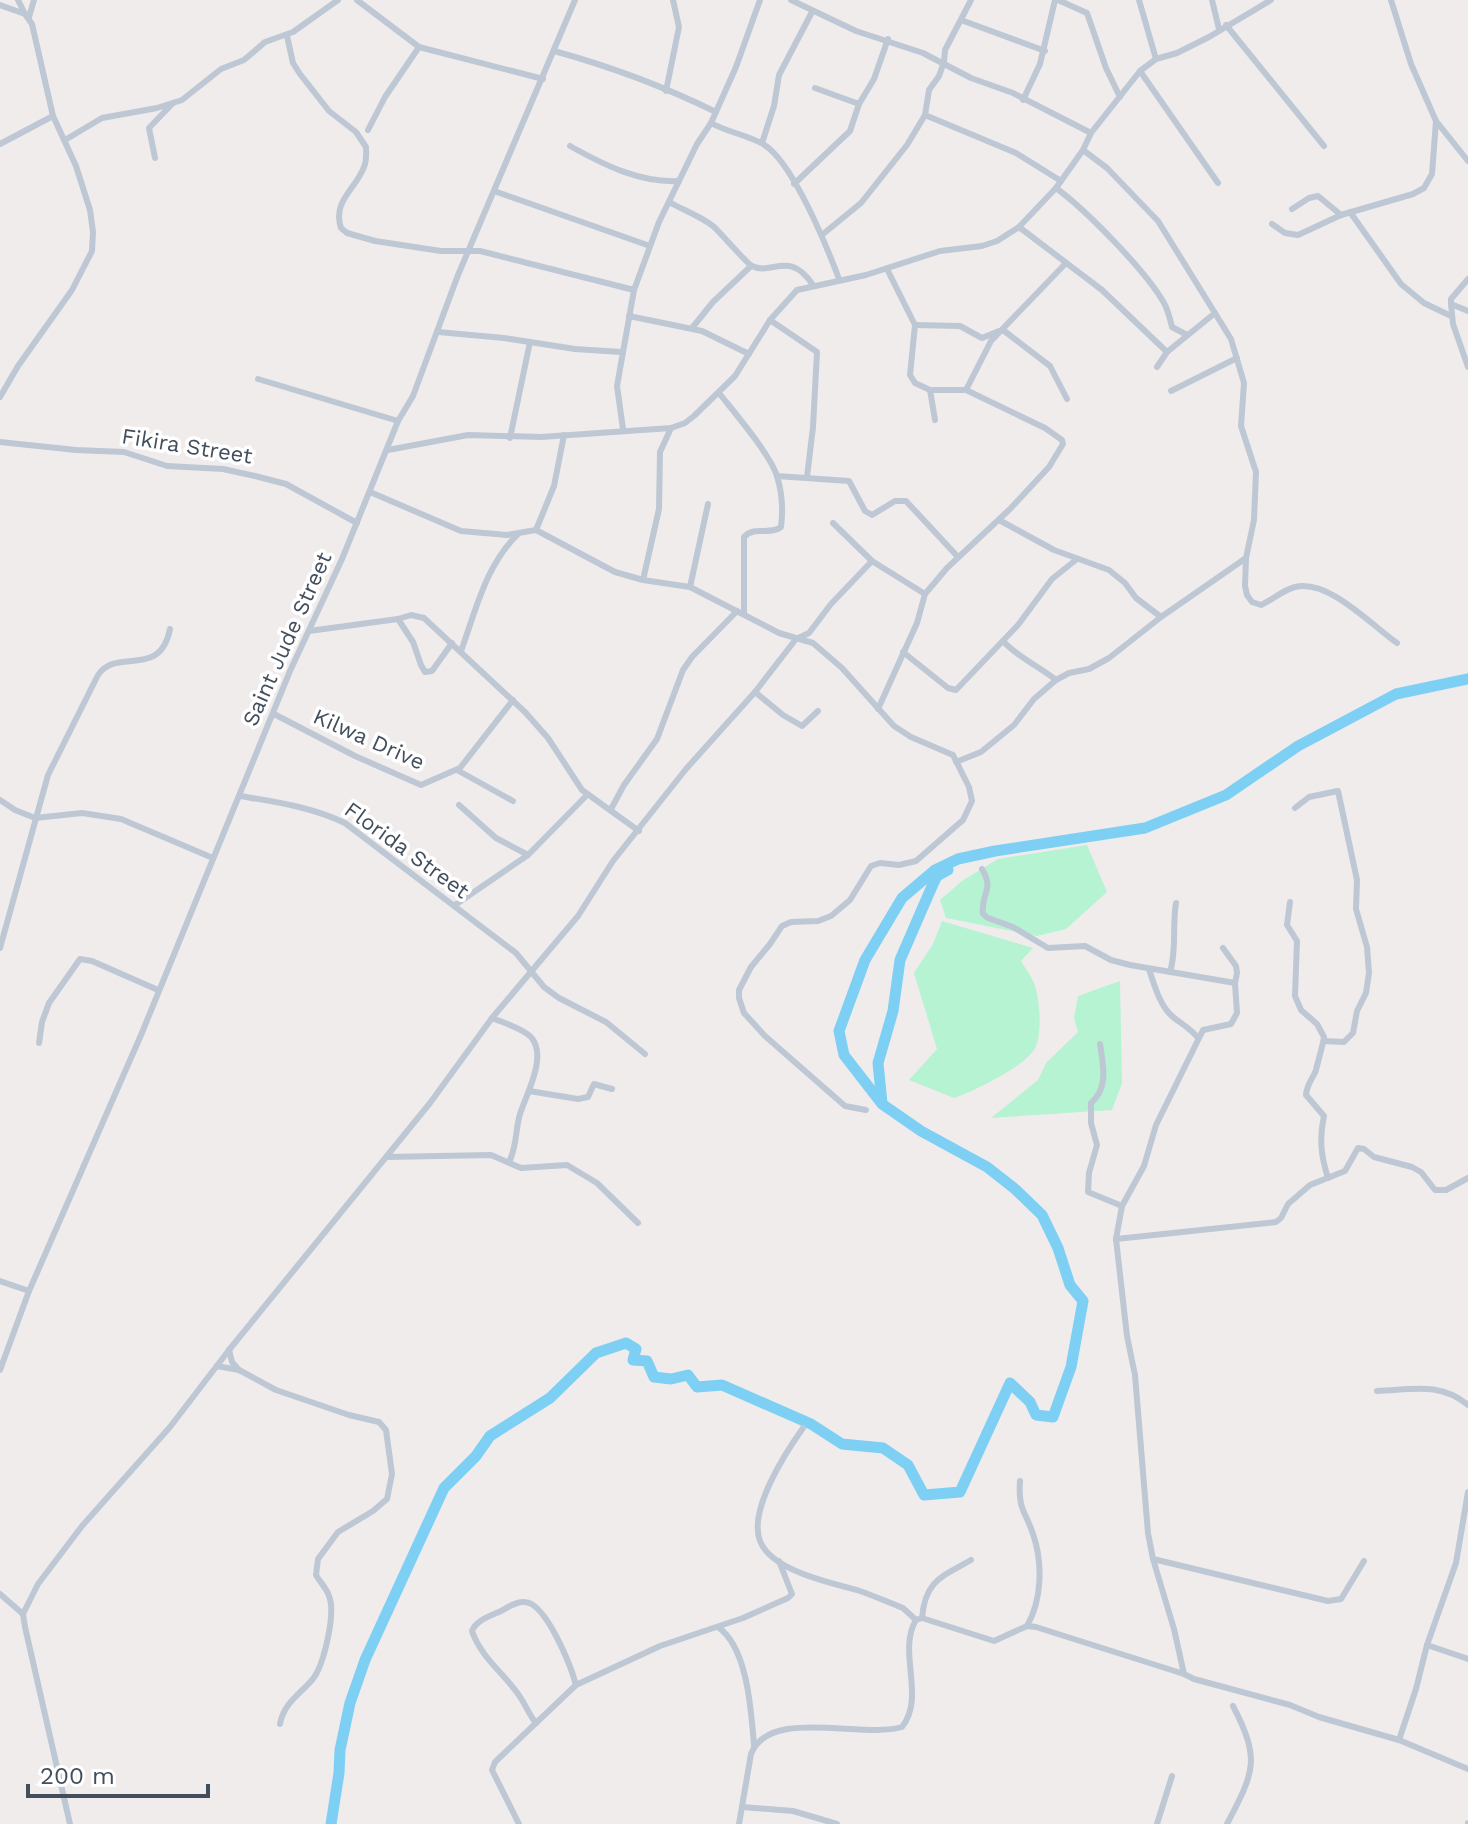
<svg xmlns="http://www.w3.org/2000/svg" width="1468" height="1824" font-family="'Work Sans',sans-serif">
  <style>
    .green { fill: #b5f3d3 }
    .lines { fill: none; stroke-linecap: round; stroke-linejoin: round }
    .river { stroke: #7ecff4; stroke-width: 11 }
    .street { stroke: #bec7d4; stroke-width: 6 }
    .labels { text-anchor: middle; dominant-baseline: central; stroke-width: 7; stroke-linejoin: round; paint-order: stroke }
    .street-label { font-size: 22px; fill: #434e5c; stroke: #fff }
  </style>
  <rect width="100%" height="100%" fill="#f0ecec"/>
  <!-- green -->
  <g class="green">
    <path d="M1087 845 1107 892 1066 929 1037 936 946 918 940 900 962 881 998 859Z"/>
    <path d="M942 921 1033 948 1021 961C1025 968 1031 976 1034 983 1040 999 1043 1036 1034 1050 1022 1068 974 1091 954 1098L909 1080 937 1049 914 973 933 944Z"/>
    <path d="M1120 981 1122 1083 1112 1110 991 1118 1038 1080 1046 1063 1078 1032 1074 1018 1078 996Z"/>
  </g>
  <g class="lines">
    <!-- river -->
    <g class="river">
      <path d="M882 1103 878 1063 893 1011 900 960 933 884 937 876 948 870"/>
      <path d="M331 1824 339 1773 340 1750 350 1703 365 1660 444 1488 476 1456 490 1436 550 1398 596 1353 626 1343 636 1349 633 1360 647 1361 654 1377 671 1379 688 1375 697 1387 722 1385 811 1424 842 1444 883 1448 908 1465 924 1495 960 1492 1010 1383 1030 1402 1036 1415 1053 1417 1071 1367 1083 1301 1070 1285 1058 1248 1042 1215 1015 1189 987 1167 921 1131 882 1104 844 1055 839 1031 865 960 902 898 935 870 958 859 995 851 1145 828 1226 795 1298 746 1396 694 1468 679"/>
    </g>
    <!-- street -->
    <g class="street">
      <path d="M18 0 25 14"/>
      <path d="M357 0 419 47 543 79"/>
      <path d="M791 0 856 31 923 53 971 78 1013 93 1091 133"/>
      <path d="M1058 0 1087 13 1106 68 1120 97"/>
      <path d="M1139 0 1156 59"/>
      <path d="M1212 0 1219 29"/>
      <path d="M0 5 25 14 32 24 53 116 76 166 90 210 93 232 92 251 72 290 18 366 0 397"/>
      <path d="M29 17 34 0"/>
      <path d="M961 20 1045 51"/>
      <path d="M1226 25 1324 146"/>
      <path d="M287 36 293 63 300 74 329 111 356 132 366 147C366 154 367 160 364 167 356 189 332 201 341 228L347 233 375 241 441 251H480L634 290"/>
      <path d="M554 51C609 66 665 87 716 112"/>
      <path d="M1140 71 1218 183"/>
      <path d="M815 88 859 104"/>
      <path d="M666 91 679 27 673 0"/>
      <path d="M1023 100 1040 64 1055 0"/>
      <path d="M925 115 1016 153 1061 181"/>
      <path d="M1436 121 1468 161"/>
      <path d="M711 123C727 132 747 135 763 144 792 160 827 247 839 279"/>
      <path d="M368 130 385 97 419 47"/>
      <path d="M65 140 102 118 157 108 182 100 221 69 244 60 265 42 293 32 338 0"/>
      <path d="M762 143 774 106 779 75 812 12"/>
      <path d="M0 144 53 116"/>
      <path d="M570 146C604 165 640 183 679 181"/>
      <path d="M1083 150 1107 168 1158 221 1231 339 1244 383 1241 426 1256 472 1254 520 1246 558 1245 586 1247 595 1252 602 1261 605C1272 600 1283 590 1295 587 1329 579 1371 625 1397 643"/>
      <path d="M155 158 149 128 172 104"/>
      <path d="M794 184 850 131 859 104 874 79 888 39"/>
      <path d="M1056 188C1086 210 1146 271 1164 303 1168 310 1170 319 1172 327L1187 335"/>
      <path d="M494 191 650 246"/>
      <path d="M669 202C683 210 700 216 713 226 722 234 746 263 752 266 772 276 789 249 813 285"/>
      <path d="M1292 209 1309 198 1318 196 1341 215"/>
      <path d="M1350 212 1401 284 1424 303 1451 316"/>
      <path d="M1272 224 1285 233 1298 235 1341 215 1413 194 1424 188 1432 174 1436 121 1411 64 1391 0"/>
      <path d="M1019 227 1102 290 1167 352"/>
      <path d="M823 234 861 203 907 145 925 115 929 90 939 76 944 62 945 50 971 0"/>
      <path d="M1468 279 1451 299V304L1468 311"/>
      <path d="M1451 304 1453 324 1468 367"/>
      <path d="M629 316 702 331 749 354"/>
      <path d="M770 320 817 352 813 427 807 477"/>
      <path d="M915 325 960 326 982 338 999 331"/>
      <path d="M692 328 713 302 751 266"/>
      <path d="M1003 330 1050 366 1067 399"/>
      <path d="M438 332 504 338 575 349 621 352"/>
      <path d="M1157 367 1167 352 1215 313"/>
      <path d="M258 379 398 421"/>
      <path d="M930 390 935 420"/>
      <path d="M966 390 991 341 1066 263"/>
      <path d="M1171 391 1237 358"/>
      <path d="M719 393C734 412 770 454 777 476 782 492 783 511 781 527 769 536 755 525 744 537V614"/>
      <path d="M623 429 617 386 634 290 659 222 697 144 711 123 736 67 760 0"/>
      <path d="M510 438 530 342"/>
      <path d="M0 442 76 450 124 452 167 466 223 469 255 476 286 484 357 523"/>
      <path d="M388 450 468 435 541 437 671 428 685 423 694 416 735 376 770 320 797 290 866 275 940 251 982 246 997 241 1019 227 1056 188 1083 150 1091 133 1140 71 1156 59 1177 53 1209 37 1271 0"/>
      <path d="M777 476 849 481 865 511 872 515 895 501H906L958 557"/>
      <path d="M370 492 461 531 507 535 536 530 615 572 643 580 690 587 779 633 813 643 842 668 894 726 911 737 953 755 969 787 972 801 963 820 916 861 899 865 880 863 871 866 850 900 831 916 818 921 791 922 782 926 770 944 751 967 739 990V998L744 1013 765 1036 845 1106 866 1110"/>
      <path d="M999 520 1054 550 1109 570 1125 583 1136 598 1161 617"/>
      <path d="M833 523 872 561 925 594"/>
      <path d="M536 530 554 486 564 435"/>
      <path d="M643 580 659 509 660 452 671 428"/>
      <path d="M690 587 708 504"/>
      <path d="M398 619 413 642 421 665 425 672 432 671 452 643"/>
      <path d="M309 631 398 619 411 615 424 618 525 712 548 738 582 790 639 831"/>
      <path d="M1003 641C1017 657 1039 666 1056 680"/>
      <path d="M461 651C476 610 486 564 519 533"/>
      <path d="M903 652 948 688 956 690 1018 625 1052 579 1077 559"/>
      <path d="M755 692 783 715 802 726 818 711"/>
      <path d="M878 709 917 623 925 594 947 568 1010 509 1049 467 1063 444 1062 440 1045 428 966 390H930L915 383 910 375 915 325 887 269"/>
      <path d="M274 714 355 756 421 785 460 768 513 700"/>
      <path d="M956 762 981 752 1014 725 1034 699 1056 680 1069 673 1089 669 1109 658 1161 617 1246 558"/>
      <path d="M457 770 513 801"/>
      <path d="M240 796C276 802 312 807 345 823L516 953 544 987 559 998 606 1022 645 1054"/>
      <path d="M0 800 15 810 35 818 82 813 121 819 213 858"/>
      <path d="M459 805 496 838 528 855"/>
      <path d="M1295 808 1309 797 1338 791 1357 880 1356 909 1367 947 1369 973 1366 993 1357 1011 1353 1033 1344 1042 1324 1041"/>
      <path d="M611 809 624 785 657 739 683 670 692 657 737 611"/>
      <path d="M982 869C995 890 980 894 983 914L988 918 1013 927 1048 948 1085 946 1111 960 1130 965 1235 983"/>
      <path d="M1290 902 1287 925 1297 941 1295 996 1301 1010 1317 1024 1324 1037C1323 1045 1318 1061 1316 1070 1313 1079 1307 1083 1306 1095L1324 1116C1319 1139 1321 1156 1328 1178"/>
      <path d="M455 905 528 855 587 795"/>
      <path d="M0 948 48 775 98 675C116 647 160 680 170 629"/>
      <path d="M1149 969C1154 984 1160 1007 1173 1017 1183 1025 1190 1028 1198 1038"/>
      <path d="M1170 972C1177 950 1172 926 1176 903"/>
      <path d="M492 1018C504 1023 522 1028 531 1037 548 1056 526 1095 520 1114 515 1131 517 1147 509 1162"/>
      <path d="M39 1043 42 1022 49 1003 80 959 92 961 158 990"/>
      <path d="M1100 1044C1103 1064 1109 1088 1091 1103V1123L1097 1145 1089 1173 1088 1192 1122 1206"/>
      <path d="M529 1091 578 1099 588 1097 594 1084 612 1089"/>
      <path d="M387 1157 491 1155 521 1168 567 1165 597 1183 638 1223"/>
      <path d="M1116 1239 1276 1222 1281 1218 1288 1204 1310 1185 1345 1171 1358 1148 1364 1149 1374 1157 1412 1167 1421 1172 1435 1190H1446L1468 1178"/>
      <path d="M0 1281 29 1291"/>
      <path d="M229 1350 232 1362 239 1370"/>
      <path d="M217 1366 239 1370 276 1390 349 1415 379 1422 386 1430 392 1474 387 1499 373 1511 338 1532 318 1559 316 1575C320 1582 327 1589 329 1596 336 1613 324 1666 312 1680 299 1695 284 1703 280 1724"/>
      <path d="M0 1370 29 1291 141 1035 290 671 342 559 398 421 413 396 458 275 575 0"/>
      <path d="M1377 1391C1411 1390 1439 1381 1468 1405"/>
      <path d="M803 1428C786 1452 748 1510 760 1541 771 1570 830 1583 857 1590 872 1595 888 1602 903 1608L916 1620"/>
      <path d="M1020 1481C1018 1510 1025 1510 1033 1534 1043 1563 1042 1600 1027 1626"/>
      <path d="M1153 1559 1328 1601 1341 1599 1364 1561"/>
      <path d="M0 1594 23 1614"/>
      <path d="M922 1618C925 1581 941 1577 971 1560"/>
      <path d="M718 1627C748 1648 751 1711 754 1745"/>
      <path d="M1427 1645 1468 1659"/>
      <path d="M1184 1674 1174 1629 1153 1559 1148 1533 1135 1375 1127 1336 1116 1239 1122 1206 1144 1166 1156 1125 1203 1030 1231 1024 1237 1013 1235 983 1237 973 1236 966 1223 948"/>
      <path d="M536 1723C530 1716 527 1708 522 1700 507 1675 482 1660 472 1631 476 1620 491 1616 501 1611 508 1607 517 1601 525 1602 546 1603 571 1666 576 1685"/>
      <path d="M1399 1740 1416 1689 1427 1645 1456 1563 1468 1492"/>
      <path d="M742 1807 793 1811 837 1824"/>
      <path d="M70 1824 25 1627 23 1614 38 1584 82 1526 170 1427 229 1350 430 1103 492 1018 578 916 613 861 686 769 755 692 796 639 809 633 831 604 872 561"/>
      <path d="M519 1824 492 1770 495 1762 576 1685 660 1646 743 1618 788 1598 792 1594 779 1561"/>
      <path d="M739 1824 751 1754C769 1707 862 1739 902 1727 926 1697 897 1651 916 1620L922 1618 994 1641 1027 1626 1036 1627 1184 1674 1194 1679 1290 1705 1319 1717 1399 1740 1468 1769"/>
      <path d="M1157 1824 1172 1776"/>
      <path d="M1227 1824C1254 1772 1261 1760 1233 1706"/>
      <path d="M1468 1824V1823"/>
    </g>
  </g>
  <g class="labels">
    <!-- street labels -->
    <g class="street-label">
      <text transform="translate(187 446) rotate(9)">Fikira Street</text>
      <text transform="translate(287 639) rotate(-66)">Saint Jude Street</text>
      <text transform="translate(369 739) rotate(24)">Kilwa Drive</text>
      <text transform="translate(407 850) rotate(36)">Florida Street</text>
    </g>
  </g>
  <!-- scale -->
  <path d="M28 1784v12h180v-12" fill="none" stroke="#434e5c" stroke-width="4"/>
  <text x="40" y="1784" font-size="24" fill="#434e5c" stroke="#ffffff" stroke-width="6" paint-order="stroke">200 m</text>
</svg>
